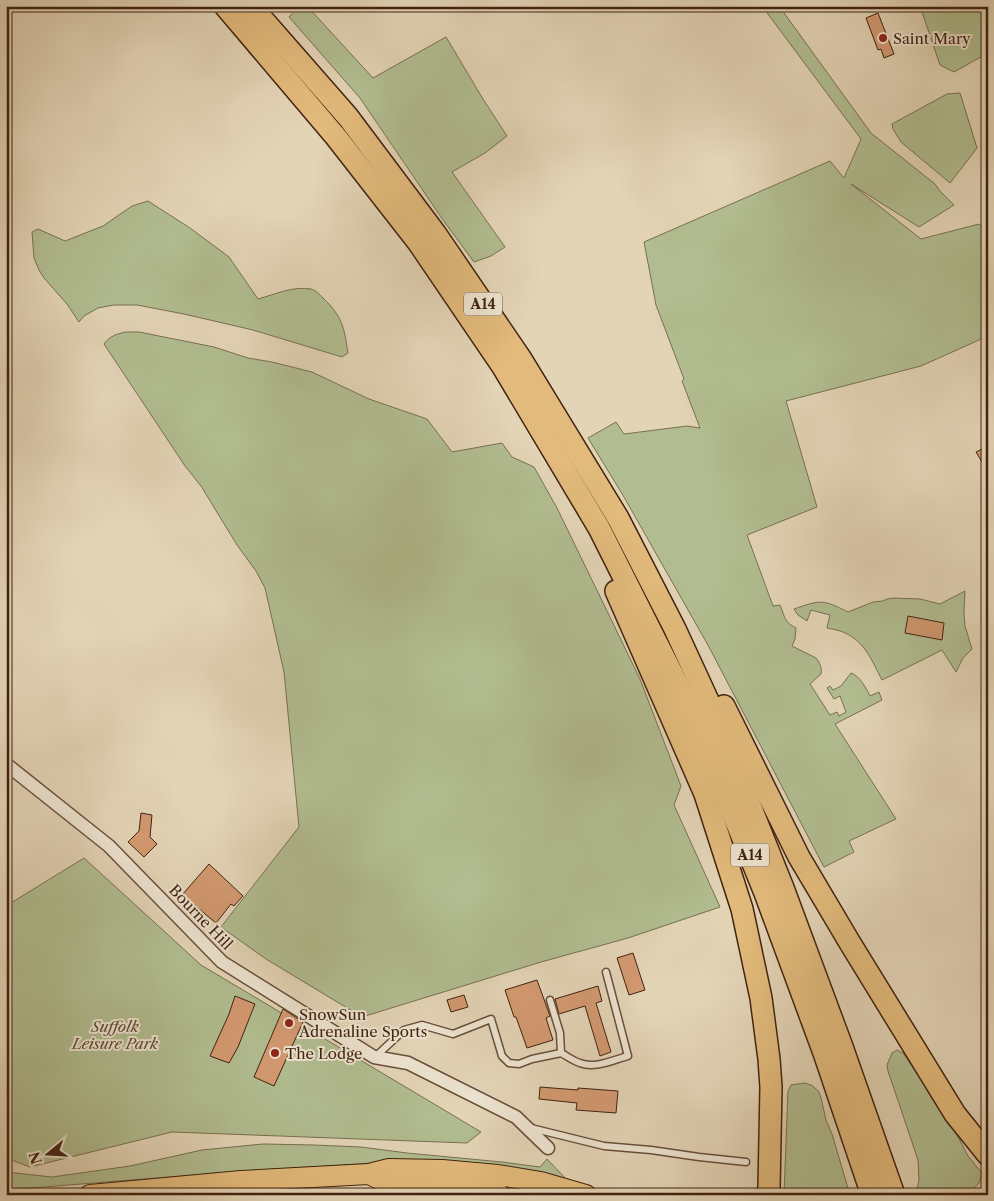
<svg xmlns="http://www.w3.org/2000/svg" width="994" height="1201" font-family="'Libre Caslon Text',serif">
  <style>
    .green { fill: #b1bd90; stroke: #787050 }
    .building { fill: #d39970; stroke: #402210 }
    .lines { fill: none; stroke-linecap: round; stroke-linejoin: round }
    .service-casing { stroke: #694e3a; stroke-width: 9 }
    .minor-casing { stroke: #694e3a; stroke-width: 15 }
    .primary-casing { stroke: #402210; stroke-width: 22 }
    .trunk-casing { stroke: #402210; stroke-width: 24 }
    .service { stroke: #ede3d0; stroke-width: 6 }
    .minor { stroke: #ede3d0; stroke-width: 12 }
    .primary { stroke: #e2ba7b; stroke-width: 20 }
    .trunk { stroke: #e2ba7b; stroke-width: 21 }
    .poi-dot { fill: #8f2418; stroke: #ede3d0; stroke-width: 2 }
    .labels { text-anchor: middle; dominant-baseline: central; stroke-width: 4; stroke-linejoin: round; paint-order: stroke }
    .shield { fill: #ede3d0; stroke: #745c4a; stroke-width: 1 }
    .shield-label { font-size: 14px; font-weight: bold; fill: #402210 }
    .poi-label { font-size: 15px; fill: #402210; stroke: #ede3d0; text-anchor: start }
    .street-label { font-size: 15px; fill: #402210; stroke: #ede3d0 }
    .park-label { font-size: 15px; font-style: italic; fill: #5c4930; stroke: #ede3d0 }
  </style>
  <rect width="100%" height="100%" fill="#e3d4b6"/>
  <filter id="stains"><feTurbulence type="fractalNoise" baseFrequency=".004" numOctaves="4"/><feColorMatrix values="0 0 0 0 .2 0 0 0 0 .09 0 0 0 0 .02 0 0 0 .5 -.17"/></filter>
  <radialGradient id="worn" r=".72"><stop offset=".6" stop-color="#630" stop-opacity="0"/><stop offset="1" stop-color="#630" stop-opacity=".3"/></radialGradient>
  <!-- green -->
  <g class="green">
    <path d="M299 6H307L373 78 446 37 483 99 507 136 485 153 452 172 505 247 491 256 474 262 443 220 360 98 289 17Z"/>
    <path d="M762 6H779L871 133 935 184 940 191 954 205 919 227 851 184 921 239 979 224 988 233V336L921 366 786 401 817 507 747 535 773 606 780 605C785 617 784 622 796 628L795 639 792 646 816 658C820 663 822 668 821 674L810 684 830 715 837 712 839 716 846 712 840 696 834 699 827 688 830 686 833 690 841 686 851 673C860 676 866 688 870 696L879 692 882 700 835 724 896 819 849 841 854 852 824 867 709 647 624 497 588 438 616 422 624 434 687 426 700 428 682 381 684 379 656 305 644 242 830 161 844 178 861 139Z"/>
    <path d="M920 6H988V53L954 72 940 65Z"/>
    <path d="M960 93 977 148 950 183 901 142 893 129 892 124 947 94Z"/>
    <path d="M148 201 190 228 229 257 258 299C276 294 293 286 311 289 316 290 320 295 323 298 343 317 344 328 348 353L342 357 253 330 184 314 137 305H114L98 308 84 316 79 322 67 304 44 278 39 270 34 258 32 232 38 229 65 241 103 226 132 206Z"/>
    <path d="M126 332H139L214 347 248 358 272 362 312 372 369 399 427 419 452 452 502 443 512 457 534 467 557 508 640 679 681 786 674 805 720 907 628 938 541 962 362 1017 266 959 221 927 299 827 284 672 265 588 256 571 237 545 201 486 185 466 104 344C110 336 116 334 126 332Z"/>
    <path d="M965 591 964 612 965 626 972 649 963 658 956 672 942 650 882 680C872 661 865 641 843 632 838 630 832 629 827 628L830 615 811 610 807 621 798 615 794 609C820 600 823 599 848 612L873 602 883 601 887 599 893 598 920 599 940 604Z"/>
    <path d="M84 858 201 965 481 1132 467 1143 172 1132 30 1167 6 1158V906Z"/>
    <path d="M897 1050 903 1053 935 1099 955 1131 968 1156 982 1173 979 1183 968 1195H916L919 1180 918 1160 888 1071 887 1065 892 1053Z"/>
    <path d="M805 1083 813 1086 819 1092 821 1098 826 1120 832 1134 850 1195H784L788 1091 791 1085Z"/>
    <path d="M263 1144 314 1145 361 1147 407 1153 502 1162 540 1167 547 1159 568 1181 375 1163 244 1171 6 1190V1172L52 1177 130 1166 202 1150Z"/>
  </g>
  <!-- building -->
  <g class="building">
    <path d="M878 13 894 54 884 58 881 49 878 50 866 18Z"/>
    <path d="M988 446V472L976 452Z"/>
    <path d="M908 616 944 623 942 640 905 633Z"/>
    <path d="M141 813 152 815 150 837 157 844 144 857 128 842 139 831Z"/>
    <path d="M209 864 243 896 234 906 231 904 216 923 182 895Z"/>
    <path d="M633 953 645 990 629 995 617 958Z"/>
    <path d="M537 980 550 1016 546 1018 553 1040 527 1048 516 1017H514L505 990Z"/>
    <path d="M598 986 602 1001 596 1003 611 1052 600 1056 585 1006 559 1014 555 999Z"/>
    <path d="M464 995 468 1007 451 1012 447 1000Z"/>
    <path d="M235 996 255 1004 238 1047 229 1063 210 1056 229 1014Z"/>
    <path d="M283 1009 303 1022 274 1086 254 1077Z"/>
    <path d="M540 1087 578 1090V1088L618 1091 616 1113 576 1110 577 1103 539 1099Z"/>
  </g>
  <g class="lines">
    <defs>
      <g id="service">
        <path d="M550 1000 560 1033 561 1053"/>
        <path d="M375 1057 404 1030 422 1025 453 1034 491 1019 502 1056 509 1063 519 1064 532 1059 561 1053C567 1056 573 1061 580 1063 595 1069 613 1060 628 1056L606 972"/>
        <path d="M531 1128 604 1146 651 1150 699 1157 746 1162"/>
      </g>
      <path id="minor" d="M6 764 109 846 222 962 374 1057 408 1063 516 1117 548 1148"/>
      <g id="primary">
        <path d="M369 1174 387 1183 429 1185 500 1195"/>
        <path d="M90 1195 241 1181 369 1174 389 1169 442 1170 498 1175 541 1182 586 1195"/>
      </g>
      <g id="trunk">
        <path d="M225 6 336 137 418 242 503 367 599 528 693 715 765 893 824 1053 872 1195"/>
        <path d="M251 6 348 117 435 233 521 359 618 518 675 629 710 705 783 888 841 1044 894 1195"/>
        <path d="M616 591 705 794 742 909 761 998 769 1059 771 1087 769 1188 767 1195"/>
        <path d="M724 706 799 857 850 943 955 1114 988 1155"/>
      </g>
    </defs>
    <!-- service casing -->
    <use href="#service" class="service-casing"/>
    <!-- minor casing -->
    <use href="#minor" class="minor-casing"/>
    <!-- primary casing -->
    <use href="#primary" class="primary-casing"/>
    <!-- trunk casing -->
    <use href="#trunk" class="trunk-casing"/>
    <!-- service -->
    <use href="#service" class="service"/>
    <!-- minor -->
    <use href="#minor" class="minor"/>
    <!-- primary -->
    <use href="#primary" class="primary"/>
    <!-- trunk -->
    <use href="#trunk" class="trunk"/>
  </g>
  <!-- markers -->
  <g class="poi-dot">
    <circle cx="883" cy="38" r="5"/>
    <circle cx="289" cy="1023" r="5"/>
    <circle cx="275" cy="1053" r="5"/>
  </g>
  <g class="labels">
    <!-- shield labels -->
    <g class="shield">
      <rect x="464" y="292.5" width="38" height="23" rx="4"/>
      <rect x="731" y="843.5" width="38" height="23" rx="4"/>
    </g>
    <g class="shield-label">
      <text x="483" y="304">A14</text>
      <text x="750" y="855">A14</text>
    </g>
    <!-- poi labels -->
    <g class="poi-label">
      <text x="893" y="38">Saint Mary</text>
      <text x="299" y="1014">SnowSun<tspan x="299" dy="17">Adrenaline Sports</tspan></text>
      <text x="285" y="1053">The Lodge</text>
    </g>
    <!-- street labels -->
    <g class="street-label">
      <text transform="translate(201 917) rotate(46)">Bourne Hill</text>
    </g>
    <!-- park labels -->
    <g class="park-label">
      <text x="115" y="1026">Suffolk<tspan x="115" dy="17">Leisure Park</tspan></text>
    </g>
  </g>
  <!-- margin -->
  <rect width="994" height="1201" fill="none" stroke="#e3d4b6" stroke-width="25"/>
  <rect x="8" y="8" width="979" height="1186" fill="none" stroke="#402210" stroke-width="2.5"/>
  <rect x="12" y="12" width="969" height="1176" fill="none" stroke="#402210"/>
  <!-- north arrow -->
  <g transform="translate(48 1154) rotate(252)" stroke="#ede3d0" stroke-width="4" paint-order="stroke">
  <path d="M0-4L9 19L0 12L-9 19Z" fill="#402210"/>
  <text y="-8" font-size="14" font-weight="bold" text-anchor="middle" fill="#402210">N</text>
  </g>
  <rect width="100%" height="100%" filter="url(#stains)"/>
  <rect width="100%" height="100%" fill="url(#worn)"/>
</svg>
